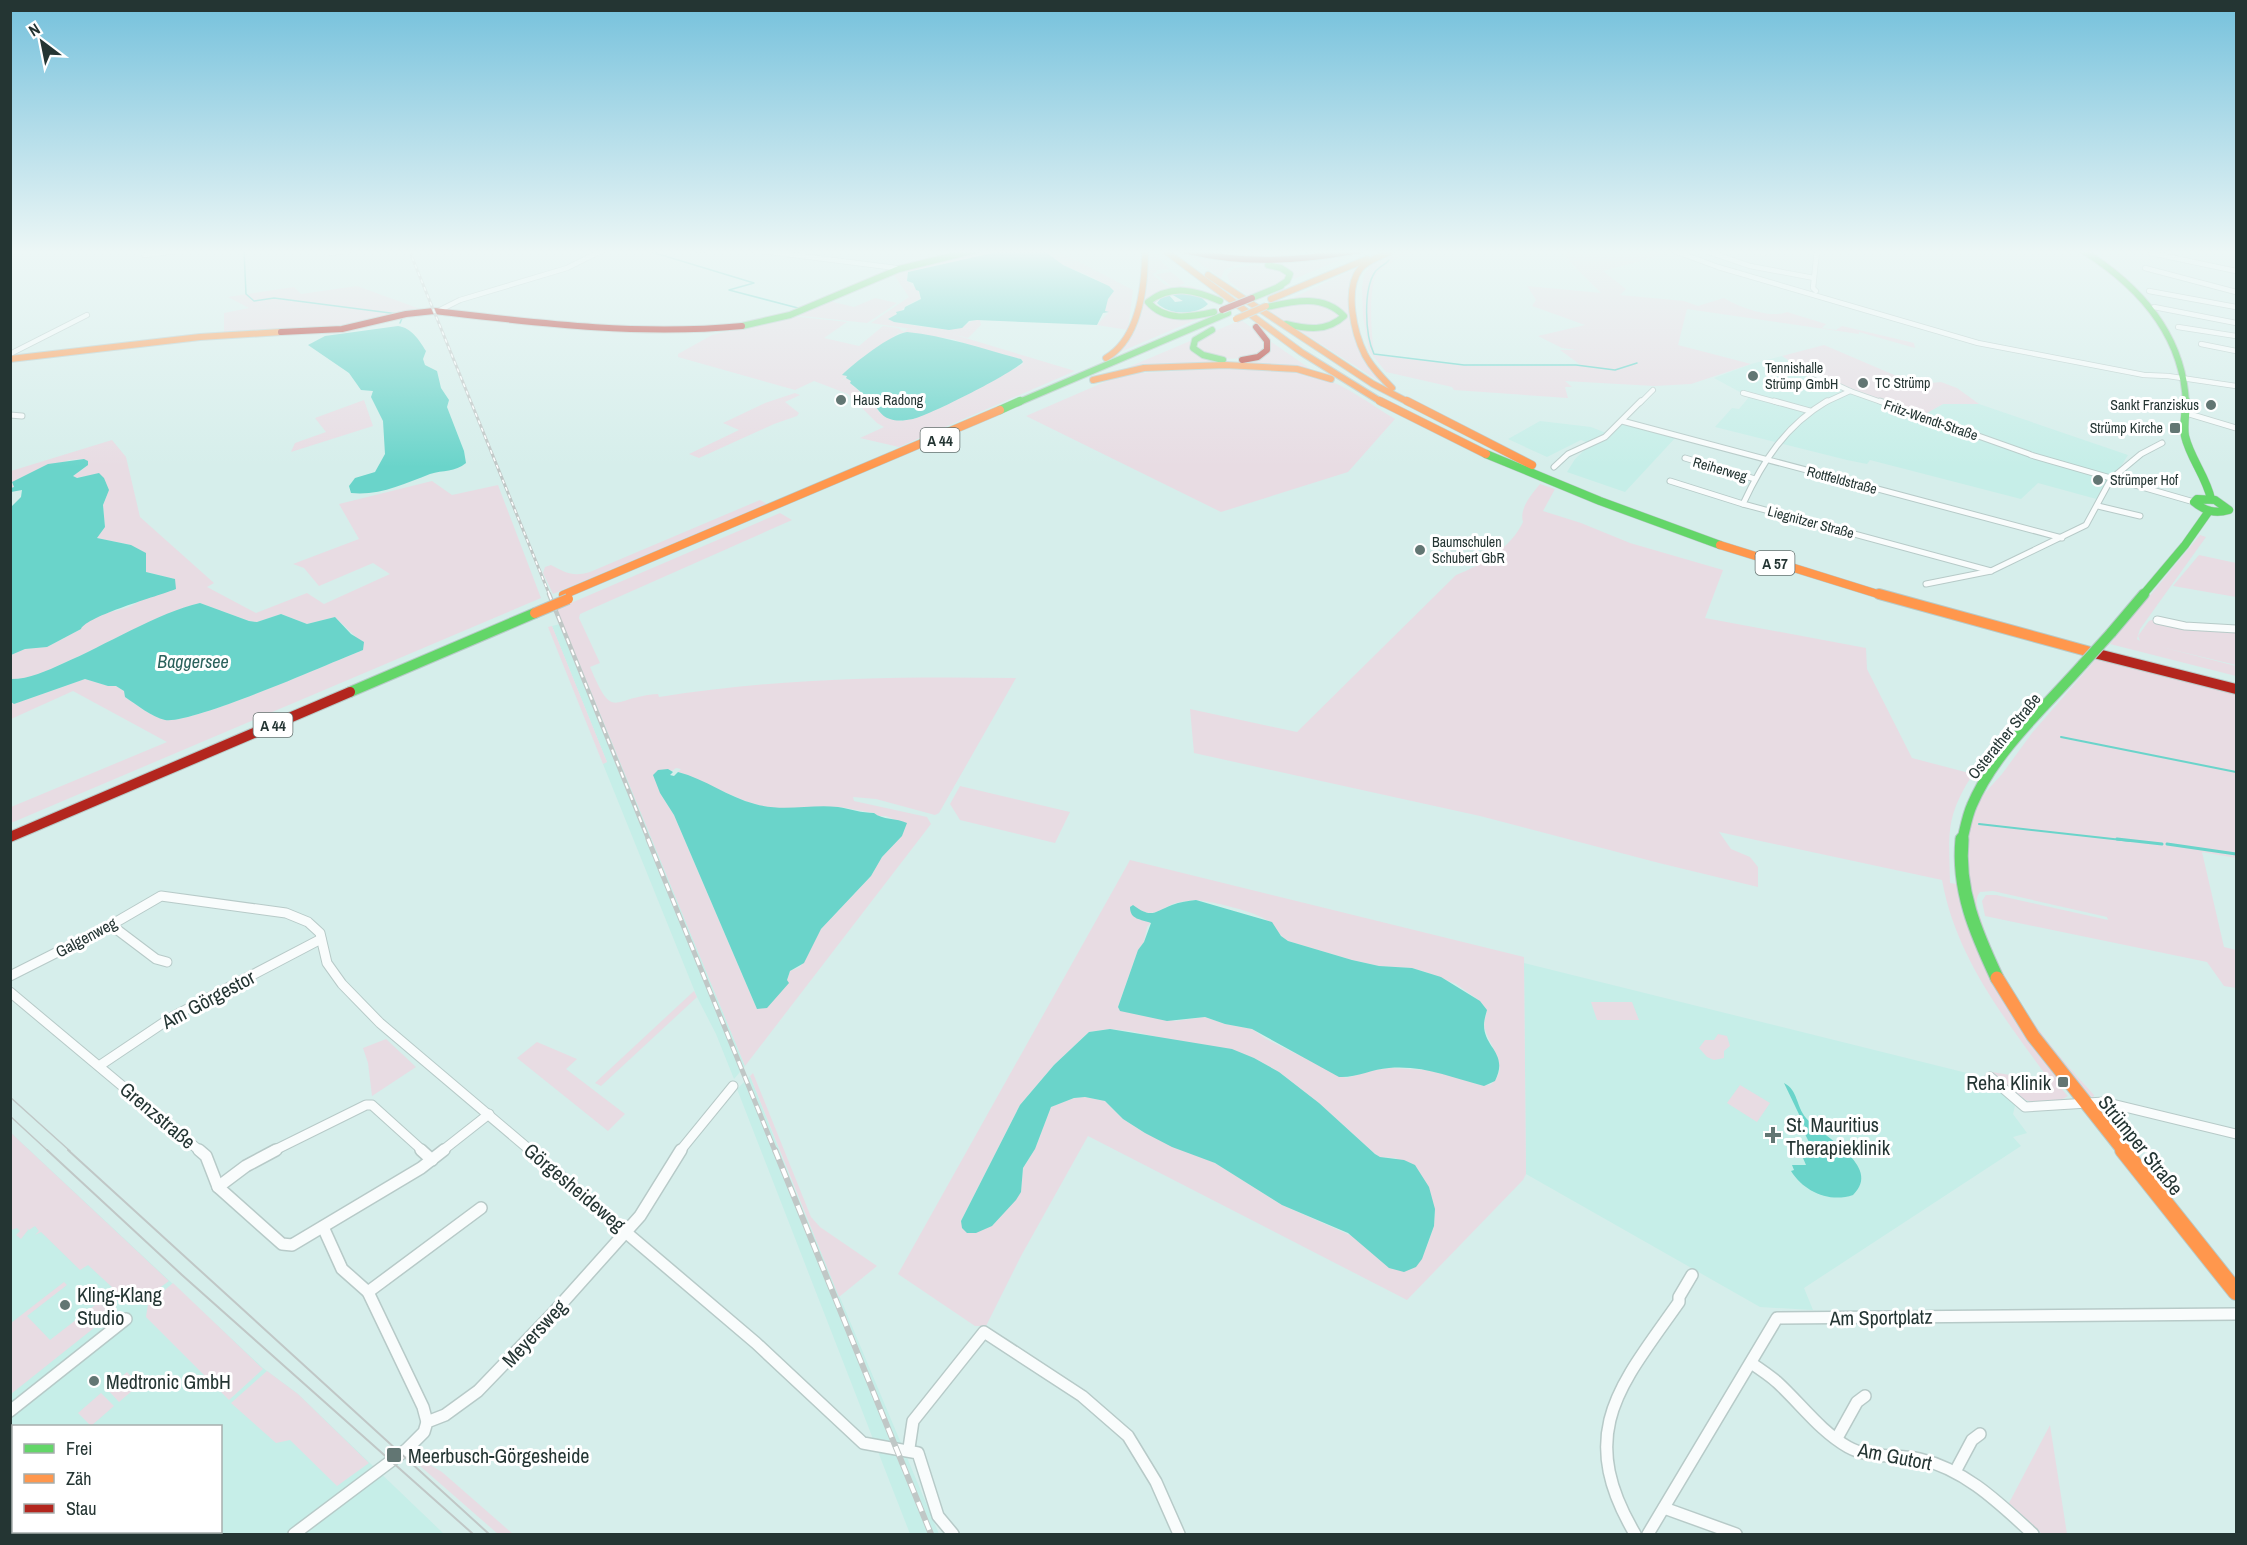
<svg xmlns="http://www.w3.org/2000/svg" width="2247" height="1545" font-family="'Archivo Narrow',sans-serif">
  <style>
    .built { fill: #c6eee8 }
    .green { fill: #e8dce3; fill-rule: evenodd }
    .water { fill: #6ad4ca }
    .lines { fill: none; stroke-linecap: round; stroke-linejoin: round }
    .stream-far2 { stroke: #6ad4ca; stroke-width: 1.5 }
    .stream-far1 { stroke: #6ad4ca; stroke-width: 2 }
    .stream { stroke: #6ad4ca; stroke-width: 3 }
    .street-far4-casing { stroke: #b7cac8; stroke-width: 6 }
    .street-far3-casing { stroke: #b7cac8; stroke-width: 7 }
    .street-far2-casing { stroke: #b7cac8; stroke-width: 9 }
    .street-far1-casing { stroke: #b7cac8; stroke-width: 11 }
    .street-casing { stroke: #b7cac8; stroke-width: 14 }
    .fast-far3-casing { stroke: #b7cac8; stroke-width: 8 }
    .fast-far2-casing { stroke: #b7cac8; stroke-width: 9 }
    .fast-far1-casing { stroke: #b7cac8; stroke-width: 12 }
    .fast-casing { stroke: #b7cac8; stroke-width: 15 }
    .slow-far4-casing { stroke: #b7cac8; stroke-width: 8 }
    .slow-far3-casing { stroke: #b7cac8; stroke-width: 9 }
    .slow-far2-casing { stroke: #b7cac8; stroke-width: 12 }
    .slow-far1-casing { stroke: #b7cac8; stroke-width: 15 }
    .slow-casing { stroke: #b7cac8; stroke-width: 18 }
    .jam-far1-casing { stroke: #b7cac8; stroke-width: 8 }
    .jam-casing { stroke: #b7cac8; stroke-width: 12 }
    .street-far4 { stroke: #f9fcfc; stroke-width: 4.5 }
    .street-far3 { stroke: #f9fcfc; stroke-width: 5 }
    .street-far2 { stroke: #f9fcfc; stroke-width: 7 }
    .street-far1 { stroke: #f9fcfc; stroke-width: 9 }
    .street { stroke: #f9fcfc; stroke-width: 11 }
    .fast-far3 { stroke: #63d668; stroke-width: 6 }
    .fast-far2 { stroke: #63d668; stroke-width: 8 }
    .fast-far1 { stroke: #63d668; stroke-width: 10 }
    .fast { stroke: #63d668; stroke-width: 13 }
    .slow-far4 { stroke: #ff974d; stroke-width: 6 }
    .slow-far3 { stroke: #ff974d; stroke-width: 8 }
    .slow-far2 { stroke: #ff974d; stroke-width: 10 }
    .slow-far1 { stroke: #ff974d; stroke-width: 13 }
    .slow { stroke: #ff974d; stroke-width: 16 }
    .jam-far1 { stroke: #b3261e; stroke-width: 6 }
    .jam { stroke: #b3261e; stroke-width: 10 }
    .tram-far1 { stroke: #c0c7c6; stroke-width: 1.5 }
    .tram { stroke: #c0c7c6; stroke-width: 2 }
    .rail-far3-casing { stroke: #c0c7c6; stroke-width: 3 }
    .rail-far2-casing { stroke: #c0c7c6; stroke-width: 4.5 }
    .rail-far1-casing { stroke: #c0c7c6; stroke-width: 5 }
    .rail-casing { stroke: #c0c7c6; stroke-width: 6 }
    .rail-far3 { stroke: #fff; stroke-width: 1.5; stroke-dasharray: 4; stroke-linecap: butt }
    .rail-far2 { stroke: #fff; stroke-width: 2; stroke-dasharray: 6; stroke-linecap: butt }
    .rail-far1 { stroke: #fff; stroke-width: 3; stroke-dasharray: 8; stroke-linecap: butt }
    .rail { stroke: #fff; stroke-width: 4; stroke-dasharray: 10; stroke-linecap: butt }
    .fast-bridge-casing { stroke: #b7cac8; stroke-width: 12; stroke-linecap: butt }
    .slow-bridge-far1-casing { stroke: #b7cac8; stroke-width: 8; stroke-linecap: butt }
    .slow-bridge-casing { stroke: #b7cac8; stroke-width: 12; stroke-linecap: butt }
    .jam-bridge-casing { stroke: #b7cac8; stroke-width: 8; stroke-linecap: butt }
    .fast-bridge { stroke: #63d668; stroke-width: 10 }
    .slow-bridge-far1 { stroke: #ff974d; stroke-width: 6 }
    .slow-bridge { stroke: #ff974d; stroke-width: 10 }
    .jam-bridge { stroke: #b3261e; stroke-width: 6 }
    .poi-dot { fill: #627673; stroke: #fff; stroke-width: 2 }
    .labels { text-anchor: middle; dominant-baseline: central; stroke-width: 6; stroke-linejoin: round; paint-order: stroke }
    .far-poi-label { font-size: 14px; fill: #243533; stroke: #fff; text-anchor: start }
    .far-street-label { font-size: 14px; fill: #243533; stroke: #fff }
    .shield { fill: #fff; stroke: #667270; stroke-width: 1.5 }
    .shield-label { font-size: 15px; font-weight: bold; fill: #243533 }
    .street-label { font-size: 16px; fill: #243533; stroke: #fff }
    .water-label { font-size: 18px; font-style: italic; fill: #2b625c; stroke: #fff }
    .near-street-label { font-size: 20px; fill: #243533; stroke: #fff }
    .near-poi-label { font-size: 20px; fill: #243533; stroke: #fff; text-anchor: start }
  </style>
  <rect width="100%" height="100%" fill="#d6eeeb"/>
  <!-- built -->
  <g class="built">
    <path d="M1782 356 1801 368 1919 417 1943 404H1979L2128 455 2100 500 2038 483 2021 499 1870 460 1867 464 1847 460 1715 427 1732 408 1739 409 1749 397 1714 378 1751 364Z"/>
    <path d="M1540 421 1591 427 1606 433 1622 421 1677 436 1625 492 1567 472 1575 459 1591 444 1581 440 1547 457 1508 439Z"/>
    <path d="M564 623 745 1066 734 1079 716 1034 697 997 603 764 607 762 552 626Z"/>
    <path d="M1524 963 1987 1078 2016 1102 2013 1114 2027 1133 2013 1137 2021 1146 1804 1288 1813 1310 1760 1307 1526 1174Z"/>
    <path d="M750 1076 795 1190 939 1534H910L737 1089Z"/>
    <path d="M10 1132 263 1368 298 1394 444 1534H11V1501L13 1494 14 1532H220V1426H14L13 1490 11 1489Z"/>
  </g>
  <!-- green -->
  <g class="green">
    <path d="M995 250H1006L908 272 907 281 919 291 920 299 907 305 891 320C902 325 947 331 959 328 967 326 970 319 980 320L981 325 968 338 952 334 1075 371 899 447 860 438 884 427 877 423 848 394 814 381 795 390 678 357V354L712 335 791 316 847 322 824 338 859 346 883 326 898 328 904 332 907 329 919 330 871 323 909 297 894 275 920 265ZM899 333 953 339 974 347 1021 359 1023 364 940 408 901 421 879 412 874 404 850 383 852 381 846 378 841 380 847 376 843 375 850 368Z"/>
    <path d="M1043 250H1056L1133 290 1128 330 1097 325 1108 313 1104 311 1107 299 1105 285C1085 270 1060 269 1043 250Z"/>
    <path d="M1147 250H1152L1159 256 1160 261 1170 269 1156 270 1157 272 1152 274 1165 285 1172 287 1156 274 1171 272 1185 283 1179 286H1191L1206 292C1180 287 1168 290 1146 301L1148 308 1158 313 1207 315 1120 352 1127 342Z"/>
    <path d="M1203 250H1287L1288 255 1325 250H1355C1311 260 1245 268 1203 253Z"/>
    <path d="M1398 250H1417L1393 260 1392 263C1387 265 1380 269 1377 274 1368 286 1371 341 1375 355L1468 366H1582L1560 350H1577L1562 348 1538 336 1585 325 1532 306 1536 300 1527 286 1601 293 1571 263 1563 250H1670L1674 252 1603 271 1626 289 1620 295 1684 301 1698 306 1724 298C1739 307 1770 319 1787 312L1826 324 1822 328 1836 330 1842 326 1914 343 1915 348 1859 332V334L1687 309 1678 345 1751 364 1691 384 1654 386 1565 381 1572 387H1565L1568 398 1454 390 1452 387 1386 372 1369 351 1363 316 1362 287 1364 275 1370 266Z"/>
    <path d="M1359 252 1294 279 1292 274C1270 265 1247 258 1224 270L1221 278 1185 253 1215 259 1272 261 1326 257Z"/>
    <path d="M1256 265 1278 269 1287 275C1282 288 1261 292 1249 297L1230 282 1227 275 1234 268Z"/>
    <path d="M1361 266 1353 287 1361 350 1390 388 1267 310Z"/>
    <path d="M357 286 423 310 351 327 224 335V313L249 308 228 297 294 287 301 294Z"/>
    <path d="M875 298 897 303 867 323 794 315 829 301 854 307Z"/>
    <path d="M1241 320 1255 330 1264 343 1263 350C1246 362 1214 362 1199 348V341L1208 334Z"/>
    <path d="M1190 341C1199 364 1255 370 1271 349L1270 341 1312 370 1292 366 1124 369Z"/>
    <path d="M1824 345 1899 377 1910 385 1941 382 1957 388 1979 404H1943L1920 417 1801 368 1782 356Z"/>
    <path d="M1231 368C1258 369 1288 367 1314 375 1343 383 1370 404 1395 419L1348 472 1221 512 1026 416 1109 380 1140 373Z"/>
    <path d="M795 393 800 395 785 402 799 413 797 416 774 424 699 458 689 454 739 430 723 423 765 403Z"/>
    <path d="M364 400 373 426 291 452 295 443 326 432 315 418Z"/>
    <path d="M112 440 126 457 140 517 214 583 207 587 256 613 307 593 324 604 390 574 373 563 319 586 304 568 293 564 359 539 339 504 432 481 452 495 498 485 541 598 11 823V807L167 742 73 691 11 719 10 702 14 704 85 679 108 686H116L124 691 125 697C137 705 152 717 165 720 191 725 330 663 363 650L356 637 335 617 307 624 281 614 257 622 249 621 200 603C155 615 108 644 64 663 47 671 29 680 11 679V655L25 649 47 647 81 629C89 612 116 613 131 606 146 598 160 588 175 579L146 572 131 545 96 538 105 527 103 505 107 496 86 476 76 478 73 476 88 465 84 459 69 460 12 483 14 487 11 488V471Z"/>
    <path d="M1540 484 1555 489 1543 511 1581 523 1630 543 1723 570 1705 618 1866 648 1867 669 1912 758 1973 774C1945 817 1949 834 1950 883L1956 884 1962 913 2067 1088 2057 1084 2068 1096C2062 1100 2057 1101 2049 1102 2020 1104 2015 1094 1994 1077L1992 1072 2051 1082C2005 1019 1956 958 1942 880L1719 832 1731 849 1750 857 1758 867V887L1659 863 1480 816 1194 753 1190 709 1297 732 1456 575C1482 565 1511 548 1523 522 1519 508 1532 494 1540 484Z"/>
    <path d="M760 500 767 504 553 594 543 573 545 567 551 565C566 573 573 577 590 572Z"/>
    <path d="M780 513 792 520 580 614 579 618 600 663 590 667C614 723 611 697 658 694L659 697C777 678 896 676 1016 678L939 813 935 815 876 799 853 797 854 801 927 817 931 824 745 1066 557 609ZM676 768 681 769 678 772 752 804 767 807 785 809 840 807 874 813 878 816H886L906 825 902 836 882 857 871 876 821 929 800 967 790 971 787 980 757 1009 674 815 660 793 668 769 672 771Z"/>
    <path d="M2200 535 2206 537 2140 629 2137 639 2140 641 2138 636 2149 621 2152 620 2236 631V665L2161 647 2236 666V676L2110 644Z"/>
    <path d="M2199 555 2236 563V597L2173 586Z"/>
    <path d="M552 626 607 762 603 764 548 627Z"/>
    <path d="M2097 658 2236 693V858L2202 852 2224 947 2236 950V988L2224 986 2207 962 1985 916 1982 901 1986 895H1996L2108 920 2107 917 1993 891 1980 892C1973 900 1979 912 1982 922 2003 989 2047 1044 2094 1095L2093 1098 2086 1092 2028 1023 1995 966 1970 904 1964 855 1971 819 1983 795 2002 774 2032 733Z"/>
    <path d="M960 786 1070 812 1055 843 960 820 950 804Z"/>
    <path d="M1130 860 1524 957 1526 1174 1523 1180 1407 1300 1088 1136 1021 1256 986 1326H975L898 1274ZM1196 900C1214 902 1249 910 1265 919 1275 925 1278 935 1288 941L1352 960 1379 966 1412 968 1426 972 1456 984 1480 1001 1487 1010C1486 1016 1483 1023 1485 1029 1490 1048 1512 1068 1490 1085L1476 1084 1459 1077 1425 1070 1391 1068 1374 1070 1346 1078 1266 1039 1252 1029 1225 1024 1205 1017 1175 1021 1118 1007 1138 950 1144 942 1147 927 1151 922 1140 910C1156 918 1162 907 1176 903 1183 901 1189 901 1196 900ZM1110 1029 1130 1031 1254 1058 1279 1072 1319 1103 1375 1154 1380 1157 1396 1158 1435 1209 1434 1226 1426 1249 1354 1237 1282 1205 1215 1163 1145 1133 1123 1119 1105 1101 1085 1097 1074 1098 1051 1107 1035 1149 1023 1168 1021 1192 992 1226 961 1221 1020 1105 1054 1065 1089 1032Z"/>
    <path d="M694 991 697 997 601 1086 595 1083Z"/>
    <path d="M1591 1002H1632L1639 1020H1597Z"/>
    <path d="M1718 1034 1727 1036 1730 1046 1724 1051V1058L1714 1060 1707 1057 1699 1048 1705 1040H1714Z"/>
    <path d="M386 1039 416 1067 372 1096 368 1063 363 1048Z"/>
    <path d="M537 1042 577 1059 566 1069 625 1114 608 1131 517 1058Z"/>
    <path d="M753 1073 811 1217 820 1227 877 1266 839 1297 750 1076Z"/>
    <path d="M1740 1085 1770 1103 1757 1122 1727 1103Z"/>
    <path d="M10 1132 169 1281 143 1300 128 1302 88 1265 80 1270 41 1232 35 1235 39 1231 35 1226 29 1230 27 1228 28 1230 21 1239 16 1235 20 1231 17 1228 11 1230Z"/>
    <path d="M64 1282 67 1285 27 1316 50 1340 99 1302 110 1313 109 1316 11 1394V1323Z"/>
    <path d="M173 1283 263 1369 229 1400 146 1317 148 1304Z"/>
    <path d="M267 1371 298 1394 369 1463 337 1486 290 1440 276 1443 231 1403Z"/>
    <path d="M127 1372 139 1385 119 1402 107 1389Z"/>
    <path d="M101 1393 114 1406 91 1426 78 1413Z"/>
    <path d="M2050 1425 2067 1534H2042L2009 1503Z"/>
    <path d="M415 1456 442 1472 513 1534H498L412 1459Z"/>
  </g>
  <!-- water -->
  <g class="water">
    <path d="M1006 250H1043L1063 265 1109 286 1114 291 1108 299 1105 311 1109 312 1103 313 1097 325 977 320 969 321 962 328 949 330 894 322 888 319 897 314 896 312 904 310 905 307 921 299 919 291 916 290 913 283 907 281 908 272Z"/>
    <path d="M1182 293 1201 297 1208 304C1196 316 1168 315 1157 303L1161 298 1169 295 1175 302 1183 301 1171 294Z"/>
    <path d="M398 326C412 328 419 340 426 351L423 359 425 365 437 371 441 388 449 400 447 407 464 451 466 463C455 472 443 470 430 474 404 484 379 496 351 493L349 486 355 478 375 472 385 454 383 421 371 397 373 391 361 390 349 373 308 345 325 336Z"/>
    <path d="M907 332C946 336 983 349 1021 359L1023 362C1011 374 930 415 913 419 906 420 898 422 890 419 880 416 878 408 871 401 864 394 857 389 850 383L851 381 846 378 847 376 842 375C854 363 891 334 907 332Z"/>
    <path d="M84 459 88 461V465L73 476 77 478 99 473 104 478 109 490 103 505 105 527 97 538 131 545 146 553V572L175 579 176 589C158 596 87 616 81 629L47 647 25 649 11 655V507L21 497 22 490 11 492V488L14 487 12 482 48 464Z"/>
    <path d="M200 603 249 621 257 622 281 614 307 624 335 617 351 634 364 642 363 650C330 663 191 725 165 720 152 717 137 705 125 697L124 691 116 686H108L85 679 14 704 11 702V679C30 679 46 671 64 663 104 646 159 612 200 603Z"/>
    <path d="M668 769 673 772 670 775 674 776 678 772C705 779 728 797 755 804 783 812 810 804 838 807 850 809 862 813 874 813 882 820 897 818 907 823L902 836 882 857 871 876 821 929 804 963 790 971 787 980 789 983 767 1008 757 1009 674 815 660 793 653 775 658 770Z"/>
    <path d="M1196 900 1272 922 1281 936 1288 941 1352 960 1379 966 1412 968 1441 977 1480 1001 1487 1010C1486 1014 1484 1020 1484 1025 1484 1048 1509 1053 1495 1081L1484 1086C1452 1078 1424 1065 1389 1068 1372 1069 1356 1078 1339 1077L1252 1029 1225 1024 1205 1017 1167 1021 1120 1011 1118 1007 1138 950 1144 942 1151 923C1141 919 1130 920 1130 907L1133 905C1152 919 1154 912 1172 905 1180 902 1188 901 1196 900Z"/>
    <path d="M1110 1029 1232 1049 1254 1058 1279 1072 1319 1103 1375 1154 1380 1157 1404 1160 1415 1165 1429 1187 1435 1209 1434 1226 1422 1259 1416 1267 1404 1272 1389 1268 1348 1233 1282 1205 1215 1163 1172 1147 1145 1133 1123 1119 1105 1101 1085 1097 1074 1098 1051 1107 1035 1149 1023 1168 1021 1192 1016 1200 992 1226 976 1233H967L962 1228 961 1221 1020 1105 1054 1065 1089 1032Z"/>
    <path d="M1784 1083C1798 1090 1796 1106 1806 1118 1821 1136 1884 1166 1853 1195 1830 1203 1804 1192 1791 1171L1794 1170 1792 1165H1806L1803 1158H1808L1806 1153 1814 1152 1804 1132 1807 1131Z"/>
  </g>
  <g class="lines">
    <!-- stream-far2 -->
    <g class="stream-far2">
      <path d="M244 250 246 294 254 301 274 298 398 314"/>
      <path d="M645 250 754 283 729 290 798 308"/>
      <path d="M1225 250 1230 257H1279L1335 250"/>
      <path d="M1389 260C1386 264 1379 267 1375 272 1363 290 1365 335 1374 354L1464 365H1576L1615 370 1637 363"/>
      <path d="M400 323 403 316"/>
    </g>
    <!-- stream-far1 -->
    <g class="stream-far1">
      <path d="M2061 737 2236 772"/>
      <path d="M1979 824 2131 841"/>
    </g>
    <!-- stream -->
    <g class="stream">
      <path d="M2117 839 2162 844"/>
      <path d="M2167 844 2236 854"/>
    </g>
    <defs>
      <g id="street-far4">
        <path d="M329 250 330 253 351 250"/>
        <path d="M696 250H704"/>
        <path d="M754 250 896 268"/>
        <path d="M1672 250 1718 267 1978 343 2144 375 2168 376 2236 386"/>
        <path d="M1703 250 1750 266 1814 278"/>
        <path d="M1760 250 1763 254"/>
        <path d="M2151 253 2236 271"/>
        <path d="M144 255 186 250"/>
        <path d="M2145 268 2236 292"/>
        <path d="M1816 291 1813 288 1817 250"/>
        <path d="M2149 291 2236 307"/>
        <path d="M2154 307 2236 323"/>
        <path d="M438 311 460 300 567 268 603 250"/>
        <path d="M2178 327 2236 336"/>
        <path d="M2201 344 2236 351"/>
        <path d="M10 354 87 315"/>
        <path d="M1801 368 1850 391 1884 403"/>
        <path d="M1743 393 1780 403"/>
        <path d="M1640 403 1653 390"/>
        <path d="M1824 403 1850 391"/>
      </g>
      <g id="street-far3">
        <path d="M1774 401 1810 411"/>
        <path d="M1827 401C1785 426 1763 461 1743 504L1991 571"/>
        <path d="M1880 401 2029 454"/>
        <path d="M2186 413 2236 428"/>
        <path d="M10 415 22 416"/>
        <path d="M1622 421 2062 538"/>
        <path d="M2031 455 2194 502"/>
        <path d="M1685 458 1755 479"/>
        <path d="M1554 467 1568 454 1605 437 1641 401"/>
        <path d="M1670 481 1743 504"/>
        <path d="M2098 506 2140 516"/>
        <path d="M1926 584 1991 571 2086 525 2111 479 2141 454 2162 443"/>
      </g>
      <path id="street-far2" d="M2157 620 2185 626 2236 629"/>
      <g id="street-far1">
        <path d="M111 925 156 959 167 962"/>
        <path d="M10 976 111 925 161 896 286 913 308 922 320 933 327 963 342 984 380 1023 531 1151"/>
        <path d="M10 992 200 1151"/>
        <path d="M99 1066 172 1017 321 939"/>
        <path d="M1990 1077 2025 1107 2104 1102 2236 1134"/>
        <path d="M273 1151 366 1105H372L423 1151"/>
        <path d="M442 1151 489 1114"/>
        <path d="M680 1151 733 1086"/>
      </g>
      <g id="street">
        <path d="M199 1150 206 1156 218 1187 282 1244 292 1245 421 1168 444 1150"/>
        <path d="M421 1150 432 1160"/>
        <path d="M529 1150 756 1343 863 1443 918 1453 938 1516 953 1534"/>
        <path d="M218 1187 246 1166 276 1150"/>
        <path d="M323 1227 342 1269 368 1292 423 1407 427 1422"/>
        <path d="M368 1292 481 1208"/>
        <path d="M1751 1363C1760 1369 1769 1375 1777 1382 1801 1404 1820 1431 1848 1447 1871 1460 1895 1453 1920 1459 1966 1470 1999 1503 2033 1534"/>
        <path d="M10 1411 126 1319"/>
        <path d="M1837 1438 1857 1402 1865 1396"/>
        <path d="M909 1448 913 1421 984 1332 1082 1396 1128 1436 1156 1482 1179 1534"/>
        <path d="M10 1456 14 1460"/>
        <path d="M1956 1470 1972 1440 1980 1434"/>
        <path d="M1664 1508 1736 1534"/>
        <path d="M77 1532 79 1534"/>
        <path d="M294 1534 407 1449 424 1432 427 1422 445 1415 478 1391 555 1311 640 1216 681 1150"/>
        <path d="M1635 1534C1575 1432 1620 1386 1679 1302V1297L1692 1275"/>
        <path d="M1648 1534 1777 1318 2236 1314"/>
      </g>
      <g id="fast-far3">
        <path d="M2082 250C2138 285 2183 333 2186 403"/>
        <path d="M1268 265 1281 268 1290 274 1287 281 1278 287"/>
        <path d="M1252 298 1281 286"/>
        <path d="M1267 307C1294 301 1323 294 1344 316 1327 332 1307 329 1286 324"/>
        <path d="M1214 312C1191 317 1165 322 1148 302 1171 284 1195 290 1220 301"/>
        <path d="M742 326 790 315 899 269 976 250"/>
        <path d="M1212 330 1195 340 1193 348 1203 355 1223 360"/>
        <path d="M1017 403 1228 313"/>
      </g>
      <g id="fast-far2">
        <path d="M2186 401C2186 413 2183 424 2185 436 2190 458 2206 476 2211 499"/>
        <path d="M1000 410 1020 401"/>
        <path d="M1486 454 1600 501 1720 545"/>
        <path d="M2197 499 2215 500 2229 510C2215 514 2205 511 2194 502Z"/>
        <path d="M2142 596 2185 545 2209 511"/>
      </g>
      <g id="fast-far1">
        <path d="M2111 633 2144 594"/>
        <path d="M350 692 535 613"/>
        <path d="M1962 841C1965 829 1967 816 1972 805 1995 751 2045 707 2083 664"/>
      </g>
      <path id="fast" d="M1962 839C1957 890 1976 933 1997 978"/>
      <g id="slow-far4">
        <path d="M1164 250 1301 352 1383 403"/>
        <path d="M1208 275 1373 384 1410 403"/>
        <path d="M1271 299 1367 259"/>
        <path d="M1106 358C1140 338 1145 286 1145 250"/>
        <path d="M10 359 200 337 281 332"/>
        <path d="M1093 380 1144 368 1225 365 1297 369 1331 379"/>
        <path d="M1392 388C1382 378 1372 368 1365 355 1354 333 1344 290 1360 269 1368 259 1383 256 1393 250"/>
      </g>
      <g id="slow-far3">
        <path d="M1380 401 1486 454"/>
        <path d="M1407 401 1532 465"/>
        <path d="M1720 545 1884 596"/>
        <path d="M563 595 1000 410"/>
      </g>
      <path id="slow-far2" d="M1879 594 2094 653"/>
      <path id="slow-far1" d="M1997 978 2033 1036 2124 1151"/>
      <path id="slow" d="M2123 1150 2236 1292"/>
      <g id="jam-far1">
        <path d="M1184 250C1243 265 1300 261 1360 250"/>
        <path d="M281 332 342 329 406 314 434 311C537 323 638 336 742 326"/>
        <path d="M1242 360 1258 357 1267 350V341L1256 327"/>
      </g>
      <g id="jam">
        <path d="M2094 653 2236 689"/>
        <path d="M10 837 350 692"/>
      </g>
    </defs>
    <!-- street-far4 casing -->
    <use href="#street-far4" class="street-far4-casing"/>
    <!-- street-far3 casing -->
    <use href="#street-far3" class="street-far3-casing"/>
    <!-- street-far2 casing -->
    <use href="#street-far2" class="street-far2-casing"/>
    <!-- street-far1 casing -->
    <use href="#street-far1" class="street-far1-casing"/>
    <!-- street casing -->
    <use href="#street" class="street-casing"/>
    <!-- fast-far3 casing -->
    <use href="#fast-far3" class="fast-far3-casing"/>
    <!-- fast-far2 casing -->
    <use href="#fast-far2" class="fast-far2-casing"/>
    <!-- fast-far1 casing -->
    <use href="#fast-far1" class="fast-far1-casing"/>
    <!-- fast casing -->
    <use href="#fast" class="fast-casing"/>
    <!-- slow-far4 casing -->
    <use href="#slow-far4" class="slow-far4-casing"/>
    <!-- slow-far3 casing -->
    <use href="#slow-far3" class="slow-far3-casing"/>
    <!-- slow-far2 casing -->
    <use href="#slow-far2" class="slow-far2-casing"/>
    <!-- slow-far1 casing -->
    <use href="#slow-far1" class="slow-far1-casing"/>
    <!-- slow casing -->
    <use href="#slow" class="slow-casing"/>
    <!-- jam-far1 casing -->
    <use href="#jam-far1" class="jam-far1-casing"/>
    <!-- jam casing -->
    <use href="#jam" class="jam-casing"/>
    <!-- street-far4 -->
    <use href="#street-far4" class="street-far4"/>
    <!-- street-far3 -->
    <use href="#street-far3" class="street-far3"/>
    <!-- street-far2 -->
    <use href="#street-far2" class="street-far2"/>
    <!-- street-far1 -->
    <use href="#street-far1" class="street-far1"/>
    <!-- street -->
    <use href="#street" class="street"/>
    <!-- fast-far3 -->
    <use href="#fast-far3" class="fast-far3"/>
    <!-- fast-far2 -->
    <use href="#fast-far2" class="fast-far2"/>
    <!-- fast-far1 -->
    <use href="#fast-far1" class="fast-far1"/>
    <!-- fast -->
    <use href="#fast" class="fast"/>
    <!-- slow-far4 -->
    <use href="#slow-far4" class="slow-far4"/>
    <!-- slow-far3 -->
    <use href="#slow-far3" class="slow-far3"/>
    <!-- slow-far2 -->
    <use href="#slow-far2" class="slow-far2"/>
    <!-- slow-far1 -->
    <use href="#slow-far1" class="slow-far1"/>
    <!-- slow -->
    <use href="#slow" class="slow"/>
    <!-- jam-far1 -->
    <use href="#jam-far1" class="jam-far1"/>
    <!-- jam -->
    <use href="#jam" class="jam"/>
    <!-- tram-far1 -->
    <g class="tram-far1">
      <path d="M10 1097 70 1151"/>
      <path d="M10 1116 48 1151"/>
    </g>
    <!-- tram -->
    <g class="tram">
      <path d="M47 1150 182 1275 473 1534"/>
      <path d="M68 1150 489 1534"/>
    </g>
    <defs>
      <path id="rail-far3" d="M409 250 550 596"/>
      <path id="rail-far2" d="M549 594 649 841"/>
      <path id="rail-far1" d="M648 839 775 1151"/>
      <path id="rail" d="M775 1150 931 1534"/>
    </defs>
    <!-- rail-far3 casing -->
    <use href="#rail-far3" class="rail-far3-casing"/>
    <!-- rail-far2 casing -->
    <use href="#rail-far2" class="rail-far2-casing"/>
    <!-- rail-far1 casing -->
    <use href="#rail-far1" class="rail-far1-casing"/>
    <!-- rail casing -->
    <use href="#rail" class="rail-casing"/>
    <!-- rail-far3 -->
    <use href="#rail-far3" class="rail-far3"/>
    <!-- rail-far2 -->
    <use href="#rail-far2" class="rail-far2"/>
    <!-- rail-far1 -->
    <use href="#rail-far1" class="rail-far1"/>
    <!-- rail -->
    <use href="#rail" class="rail"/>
    <defs>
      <path id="fast-bridge" d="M2083 664 2111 633"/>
      <path id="slow-bridge-far1" d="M1236 319 1266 306"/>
      <path id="slow-bridge" d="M535 613 568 599"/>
      <path id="jam-bridge" d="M1222 310 1252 298"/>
    </defs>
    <!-- fast-bridge casing -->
    <use href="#fast-bridge" class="fast-bridge-casing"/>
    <!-- slow-bridge-far1 casing -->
    <use href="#slow-bridge-far1" class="slow-bridge-far1-casing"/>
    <!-- slow-bridge casing -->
    <use href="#slow-bridge" class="slow-bridge-casing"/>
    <!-- jam-bridge casing -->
    <use href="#jam-bridge" class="jam-bridge-casing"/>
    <!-- fast-bridge -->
    <use href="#fast-bridge" class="fast-bridge"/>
    <!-- slow-bridge-far1 -->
    <use href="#slow-bridge-far1" class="slow-bridge-far1"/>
    <!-- slow-bridge -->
    <use href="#slow-bridge" class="slow-bridge"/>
    <!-- jam-bridge -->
    <use href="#jam-bridge" class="jam-bridge"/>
  </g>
  <!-- sky -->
  <linearGradient id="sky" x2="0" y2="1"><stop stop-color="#75c1dc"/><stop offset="0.54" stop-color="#edf7f6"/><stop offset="1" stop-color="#edf7f6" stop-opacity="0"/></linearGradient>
  <rect width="2247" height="467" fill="url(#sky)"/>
  <!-- markers -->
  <g class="poi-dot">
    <circle cx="1753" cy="376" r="6"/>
    <circle cx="1863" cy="383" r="6"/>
    <circle cx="841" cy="400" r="6"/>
    <circle cx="2211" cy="405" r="6"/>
    <rect x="2169" y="422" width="12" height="12" rx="3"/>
    <circle cx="2098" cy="480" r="6"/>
    <circle cx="1420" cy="550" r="6"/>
    <rect x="2057" y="1076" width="12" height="12" rx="3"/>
    <path d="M1770 1126h6v6h6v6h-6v6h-6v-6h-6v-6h6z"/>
    <circle cx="65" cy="1305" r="6"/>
    <circle cx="94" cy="1381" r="6"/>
    <rect x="386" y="1447" width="16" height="16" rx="3"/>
  </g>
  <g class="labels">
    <!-- far-poi labels -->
    <g class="far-poi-label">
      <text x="1765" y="368">Tennishalle<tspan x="1765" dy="16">Strümp GmbH</tspan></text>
      <text x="1875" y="383">TC Strümp</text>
      <text x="853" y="400">Haus Radong</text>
      <text x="2199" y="405" text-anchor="end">Sankt Franziskus</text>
      <text x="2163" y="428" text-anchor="end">Strümp Kirche</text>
      <text x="2110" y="480">Strümper Hof</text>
      <text x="1432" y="542">Baumschulen<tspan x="1432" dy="16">Schubert GbR</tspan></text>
    </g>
    <!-- far-street labels -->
    <g class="far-street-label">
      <text transform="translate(1931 420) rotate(19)">Fritz-Wendt-Straße</text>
      <text transform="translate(1720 469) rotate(16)">Reiherweg</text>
      <text transform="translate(1842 480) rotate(15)">Rottfeldstraße</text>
      <text transform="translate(1811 522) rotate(15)">Liegnitzer Straße</text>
    </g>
    <!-- shield labels -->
    <g class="shield">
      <rect x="920.5" y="428" width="39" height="24" rx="4.5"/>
      <rect x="1755.5" y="551" width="39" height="24" rx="4.5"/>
      <rect x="253.5" y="713" width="39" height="24" rx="4.5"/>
    </g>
    <g class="shield-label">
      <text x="940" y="440">A 44</text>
      <text x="1775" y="563">A 57</text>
      <text x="273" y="725">A 44</text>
    </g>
    <!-- street labels -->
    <g class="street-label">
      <text transform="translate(2004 736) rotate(-51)">Osterather Straße</text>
      <text transform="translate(86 937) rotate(-28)">Galgenweg</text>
    </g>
    <!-- water labels -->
    <g class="water-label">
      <text x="193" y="661">Baggersee</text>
    </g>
    <!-- near-street labels -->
    <g class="near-street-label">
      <text transform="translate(208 999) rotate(-28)">Am Görgestor</text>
      <text transform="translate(158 1115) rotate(40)">Grenzstraße</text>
      <text transform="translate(2141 1145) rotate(51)">Strümper Straße</text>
      <text transform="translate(575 1187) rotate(40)">Görgesheideweg</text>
      <text transform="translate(1881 1317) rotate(-1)">Am Sportplatz</text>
      <text transform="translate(534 1333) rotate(-47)">Meyersweg</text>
      <text transform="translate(1895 1456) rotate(11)">Am Gutort</text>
    </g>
    <!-- near-poi labels -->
    <g class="near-poi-label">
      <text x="2051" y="1082" text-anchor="end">Reha Klinik</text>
      <text x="1786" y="1124">St. Mauritius<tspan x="1786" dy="23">Therapieklinik</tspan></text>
      <text x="77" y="1294">Kling-Klang<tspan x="77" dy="23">Studio</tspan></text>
      <text x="106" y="1381">Medtronic GmbH</text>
      <text x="408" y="1455">Meerbusch-Görgesheide</text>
    </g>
  </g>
  <!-- border -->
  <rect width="2247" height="1545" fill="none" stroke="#243533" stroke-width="24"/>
  <!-- legend -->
  <rect x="12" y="1425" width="210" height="108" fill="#ffffff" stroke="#a7aead" stroke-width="1.5"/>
  <rect x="24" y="1444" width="30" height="9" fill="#63d668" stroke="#a7aead" stroke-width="1.5"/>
  <text x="66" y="1455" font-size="18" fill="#243533">Frei</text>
  <rect x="24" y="1474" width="30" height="9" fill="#ff974d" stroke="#a7aead" stroke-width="1.5"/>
  <text x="66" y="1485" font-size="18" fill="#243533">Zäh</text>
  <rect x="24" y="1504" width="30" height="9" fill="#b3261e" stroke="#a7aead" stroke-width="1.5"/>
  <text x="66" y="1515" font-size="18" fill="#243533">Stau</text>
  <!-- north arrow -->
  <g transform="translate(42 42) rotate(328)" stroke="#ffffff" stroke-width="4.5" paint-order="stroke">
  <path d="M0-4.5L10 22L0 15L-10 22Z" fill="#243533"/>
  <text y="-9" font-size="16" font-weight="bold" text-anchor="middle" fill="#243533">N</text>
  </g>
</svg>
